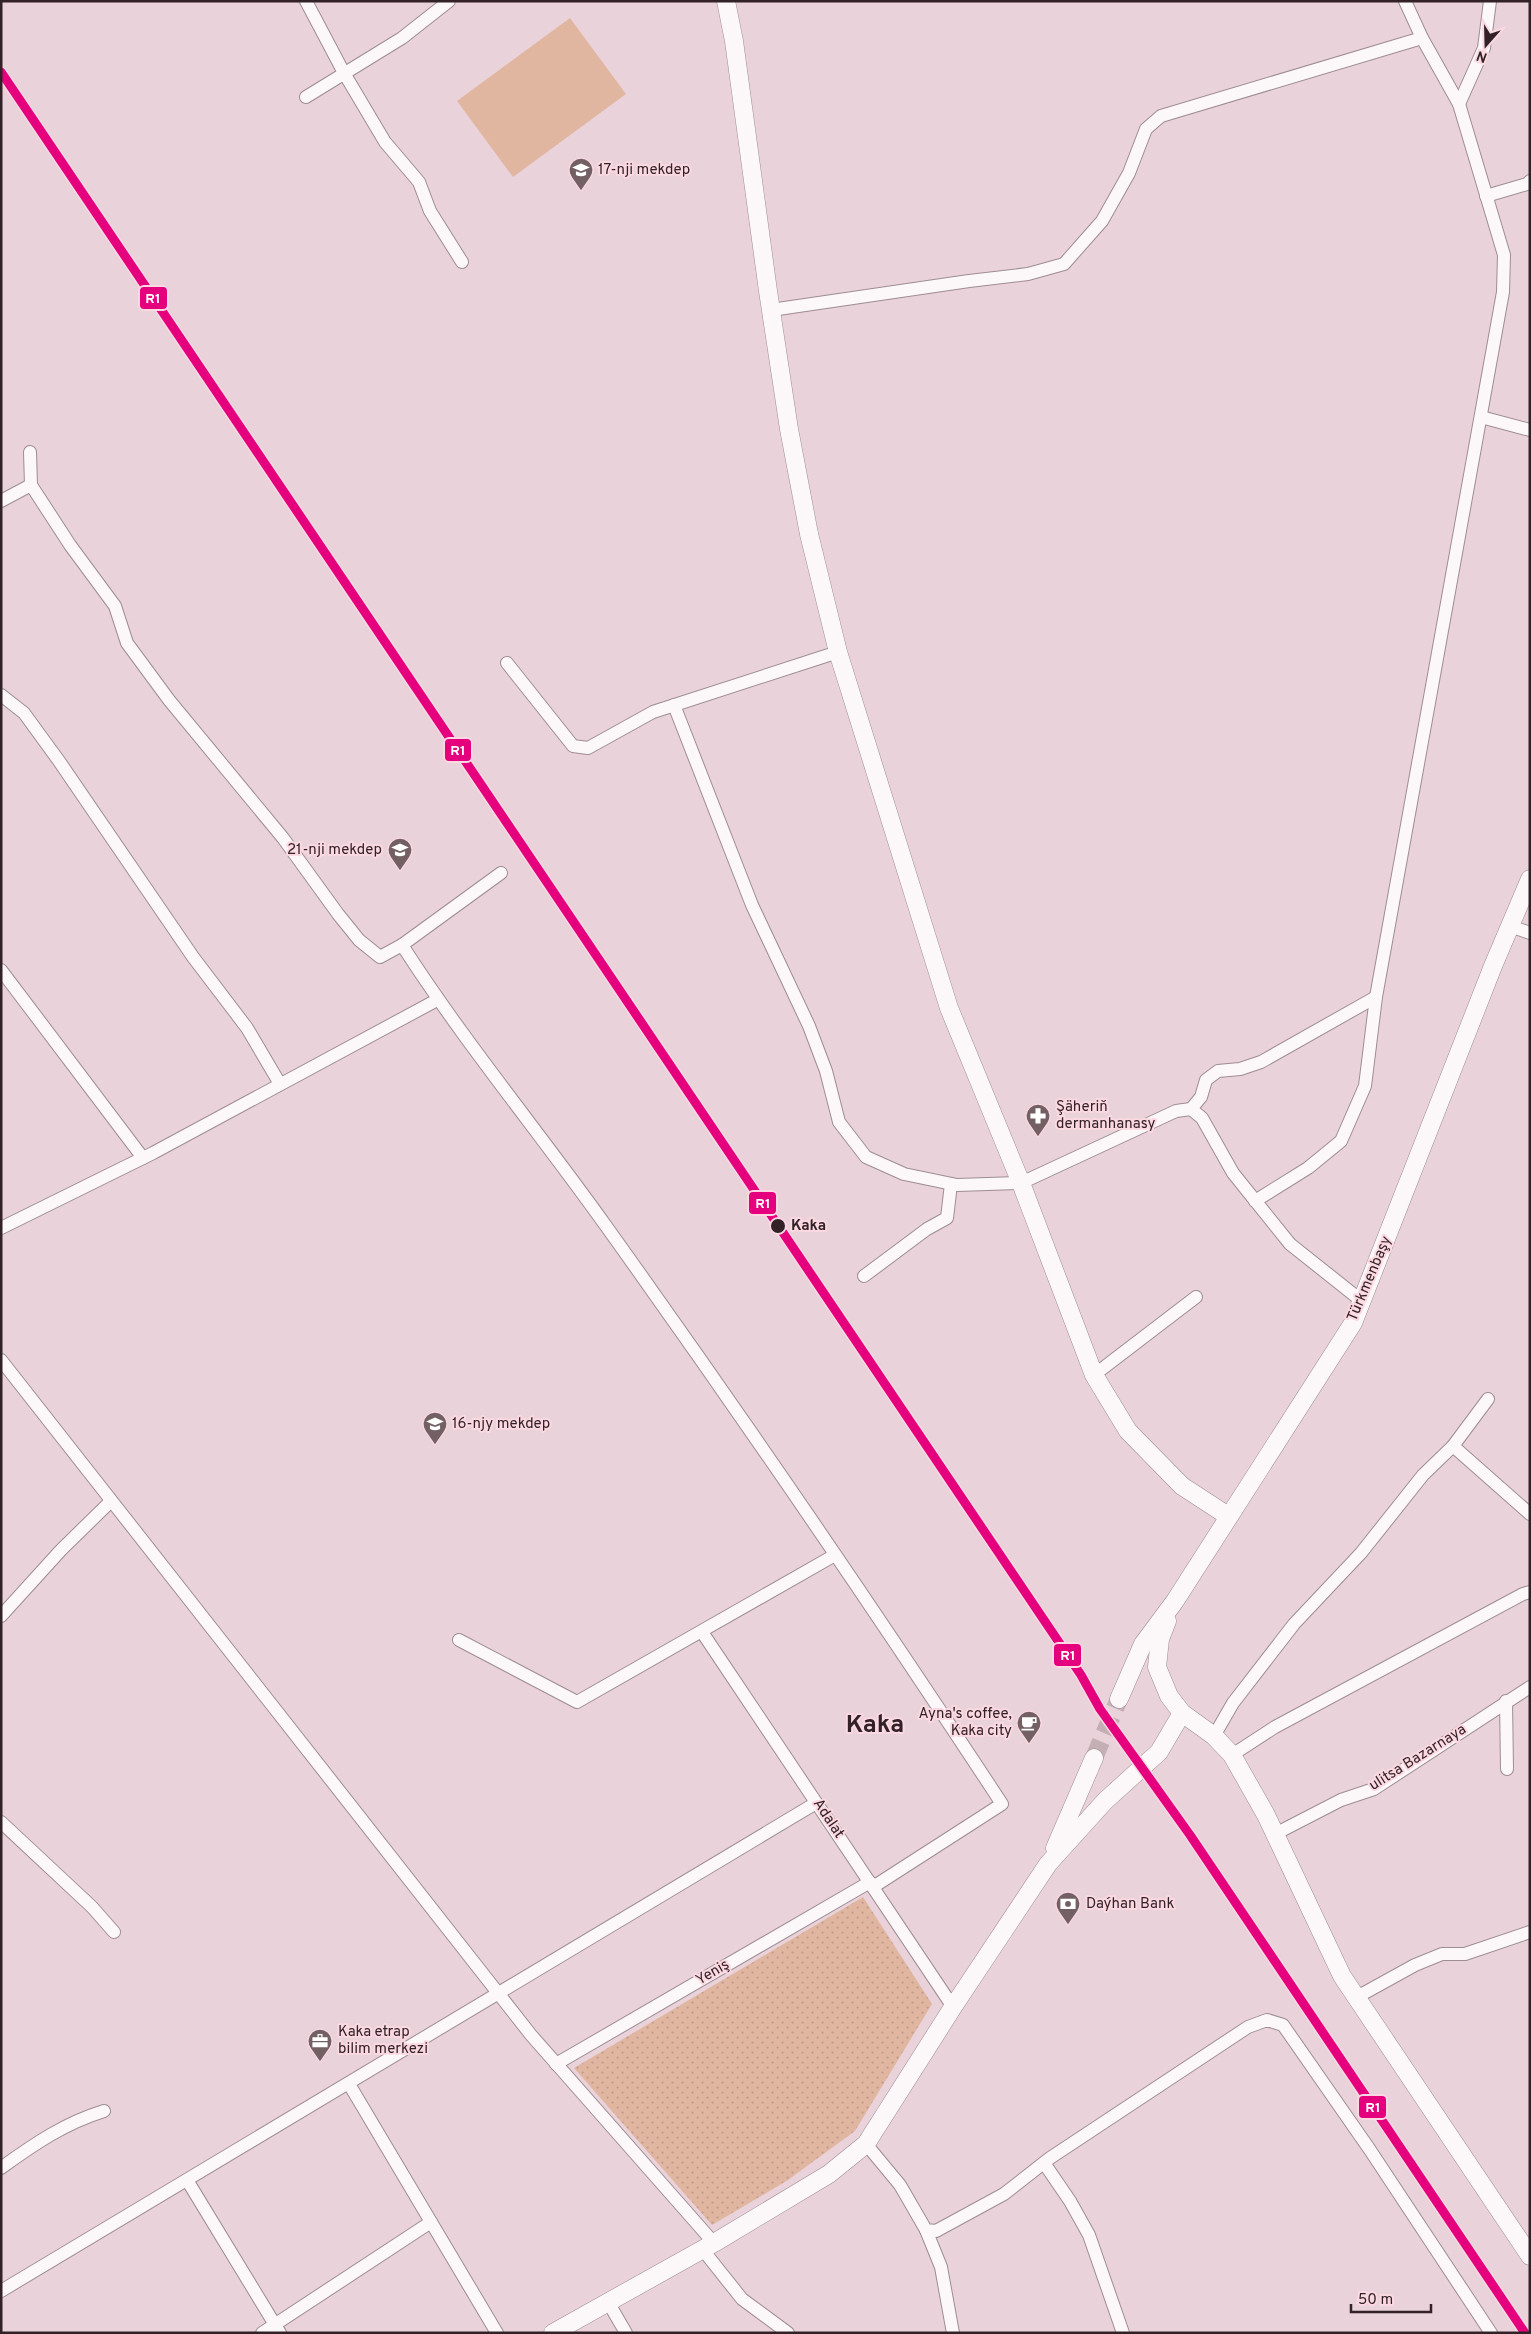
<svg xmlns="http://www.w3.org/2000/svg" width="1531" height="2334" font-family="Overpass,sans-serif">
  <style>
    .grass { fill: #e0b6a1 }
    .park { fill: url(#park-dots) }
    .lines { fill: none; stroke-linecap: round; stroke-linejoin: round }
    .secondary-tunnel { stroke: #c4afb5; stroke-width: 18; stroke-dasharray: 18 9; stroke-linecap: butt }
    .street-casing { stroke: #9e8d92; stroke-width: 14 }
    .secondary-casing { stroke: #9e8d92; stroke-width: 19 }
    .street { stroke: #fcf8f9; stroke-width: 12 }
    .secondary { stroke: #fcf8f9; stroke-width: 18 }
    .rail-1-casing { stroke: #fbd8e2; stroke-width: 12 }
    .rail-1 { stroke: #e5007d; stroke-width: 9 }
    .stop-dot { fill: #322227; stroke: #fbd8e2; stroke-width: 2 }
    .labels { text-anchor: middle; dominant-baseline: central; stroke-width: 4; stroke-linejoin: round; paint-order: stroke }
    .poi-label { font-size: 15px; fill: #322227; stroke: #fbd8e2; text-anchor: start }
    .stop-label { font-size: 15px; font-weight: bold; fill: #322227; stroke: #fbd8e2; text-anchor: start }
    .street-label { font-size: 15px; fill: #322227; stroke: #fbd8e2 }
    .town-label { font-size: 25px; font-weight: bold; fill: #322227; stroke: #fbd8e2 }
    .line-badge { stroke: #fbd8e2; stroke-width: 2 }
    .badge-label { font-size: 14px; text-anchor: middle; font-weight: bold; fill: #fff }
  </style>
  <defs>
    <pattern id="park-dots" width="8" height="8" patternUnits="userSpaceOnUse" patternTransform="scale(1.25)"><rect width="8" height="8" fill="#e0b6a1"/><path d="M2 2h.1M6 6h.1" fill="none" stroke="#c19c8b" stroke-width="1.8" stroke-linecap="round"/></pattern>
  </defs>
  <rect width="100%" height="100%" fill="#e9d2d9"/>
  <!-- grass -->
  <path class="grass" d="M570 18 626 94 513 177 457 101Z"/>
  <!-- park -->
  <path class="park" d="M863 1897 932 2004 855 2131 788 2180 712 2225 574 2068Z"/>
  <g class="lines">
    <!-- secondary-tunnel -->
    <path class="secondary-tunnel" d="M1094 1758 1119 1699"/>
    <defs>
      <g id="street">
        <path d="M306 1 344 73 385 142 419 182 430 211 462 262"/>
        <path d="M306 97 402 38 449 1"/>
        <path d="M1459 104 1484 48 1490 1"/>
        <path d="M1486 196 1527 184 1530 181"/>
        <path d="M771 310 969 281 1028 274 1064 264 1102 221 1129 173 1146 129 1161 116 1422 38"/>
        <path d="M1481 417 1530 430"/>
        <path d="M30 452 31 485 70 545 115 606 127 643 169 700 283 838 338 914 359 940 380 957 402 945"/>
        <path d="M1 501 31 485"/>
        <path d="M507 663 573 746 588 748 653 712 838 652"/>
        <path d="M1 695 24 713 59 761 193 957 247 1028 280 1084"/>
        <path d="M674 705 752 905 809 1026 826 1071 839 1122 866 1157 904 1174 957 1185 1021 1183 1176 1111 1191 1109 1202 1118 1233 1173 1290 1244 1363 1302"/>
        <path d="M501 873 402 945C465 1043 539 1132 606 1226 742 1416 874 1609 1002 1804L873 1887"/>
        <path d="M1510 926 1530 933"/>
        <path d="M1 970 143 1158"/>
        <path d="M1191 1109 1201 1097 1206 1080 1218 1071 1240 1069 1261 1062 1376 997"/>
        <path d="M1255 1201 1308 1168 1341 1141 1365 1086 1376 997 1503 292 1504 255 1459 104 1422 38 1405 1"/>
        <path d="M1 1228 153 1153 437 1000"/>
        <path d="M864 1276 927 1229 947 1218 951 1184"/>
        <path d="M1 1360 531 2035 714 2243"/>
        <path d="M1094 1375 1196 1297"/>
        <path d="M1453 1446 1530 1514"/>
        <path d="M1 1616 61 1550 111 1501"/>
        <path d="M702 1632 953 2007"/>
        <path d="M459 1640 577 1702 835 1555"/>
        <path d="M1506 1701 1507 1769"/>
        <path d="M1214 1736 1233 1703 1294 1624 1361 1553 1423 1475 1453 1446 1488 1399"/>
        <path d="M1232 1755 1275 1727 1523 1594 1530 1592"/>
        <path d="M1 1822 92 1907 114 1932"/>
        <path d="M1275 1834 1341 1800 1374 1789 1530 1687"/>
        <path d="M1357 1997 1415 1965 1442 1954H1465L1530 1932"/>
        <path d="M556 2064 870 1882"/>
        <path d="M349 2084 497 2333"/>
        <path d="M866 2144 900 2185 926 2230 936 2231 1004 2194 1050 2158 1248 2027 1267 2020 1283 2025 1370 2150 1491 2333"/>
        <path d="M1044 2163 1070 2201 1089 2235 1123 2333"/>
        <path d="M1 2168C34 2144 65 2123 104 2111"/>
        <path d="M187 2180 280 2333"/>
        <path d="M926 2230 941 2267 953 2333"/>
        <path d="M703 2250 742 2299 788 2333"/>
        <path d="M1 2291 816 1803"/>
        <path d="M608 2302 626 2333"/>
        <path d="M262 2333 431 2222"/>
      </g>
      <g id="secondary">
        <path d="M726 1 734 41 768 291 789 429 809 534 838 652 949 1008 1021 1183 1094 1375 1128 1431 1182 1486 1228 1516"/>
        <path d="M1167 1621 1160 1639 1157 1667 1169 1696 1182 1713 1214 1736 1232 1755 1266 1815 1342 1976 1530 2256"/>
        <path d="M1119 1699 1143 1644 1175 1601 1353 1323 1493 966 1530 879"/>
        <path d="M1055 1848 1094 1758"/>
        <path d="M553 2333 714 2243 829 2174 866 2144 953 2007 1048 1864 1105 1801 1159 1752 1182 1713"/>
      </g>
    </defs>
    <!-- street casing -->
    <use href="#street" class="street-casing"/>
    <!-- secondary casing -->
    <use href="#secondary" class="secondary-casing"/>
    <!-- street -->
    <use href="#street" class="street"/>
    <!-- secondary -->
    <use href="#secondary" class="secondary"/>
    <defs>
      <path id="rail-1" d="M1 72 1081 1675 1100 1709 1190 1835 1525 2333"/>
    </defs>
    <!-- rail-1 casing -->
    <use href="#rail-1" class="rail-1-casing"/>
    <!-- rail-1 -->
    <use href="#rail-1" class="rail-1"/>
  </g>
  <!-- icons -->
  <defs>
    <symbol id="school-pin" viewBox="-11 -11 22 30"><path d="M0 17L-7.5 6A9.5 9.5 0 1 1 7.5 6Z" fill="#726065" stroke="#fbd8e2"/><path d="M0-5L7-2L0 1L-7-2ZM-4 1L0 2.5L4 1V4Q0 6-4 4Z" fill="#fff"/></symbol>
    <symbol id="pharmacy-pin" viewBox="-11 -11 22 30"><path d="M0 17L-7.5 6A9.5 9.5 0 1 1 7.5 6Z" fill="#726065" stroke="#fbd8e2"/><path d="M-2-6h4v4h4v4h-4v4h-4v-4h-4v-4h4Z" fill="#fff"/></symbol>
    <symbol id="cafe-pin" viewBox="-11 -11 22 30"><path d="M0 17L-7.5 6A9.5 9.5 0 1 1 7.5 6Z" fill="#726065" stroke="#fbd8e2"/><path d="M-5.5-4.5H6V0H3Q3 3.5 0 3.5H-2.5Q-5.5 3.5-5.5 0ZM3-3.2v2h1.7v-2ZM-6 4.5H4V6H-6Z" fill="#fff"/></symbol>
    <symbol id="bank-pin" viewBox="-11 -11 22 30"><path d="M0 17L-7.5 6A9.5 9.5 0 1 1 7.5 6Z" fill="#726065" stroke="#fbd8e2"/><path d="M-6-4H6V4H-6ZM0-2.3a2.3 2.3 0 1 0 0 4.6a2.3 2.3 0 1 0 0-4.6Z" fill="#fff"/></symbol>
    <symbol id="office-pin" viewBox="-11 -11 22 30"><path d="M0 17L-7.5 6A9.5 9.5 0 1 1 7.5 6Z" fill="#726065" stroke="#fbd8e2"/><path d="M-6-3h4V-5.5h4V-3h4V5H-6ZM-1-4.5V-3h2v-1.5ZM-6 0V1H6V0Z" fill="#fff"/></symbol>
  </defs>
  <g fill-rule="evenodd">
    <use href="#school-pin" x="567" y="156" width="28" height="38"/>
    <use href="#school-pin" x="386" y="836" width="28" height="38"/>
    <use href="#pharmacy-pin" x="1024" y="1102" width="28" height="38"/>
    <use href="#school-pin" x="421" y="1410" width="28" height="38"/>
    <use href="#cafe-pin" x="1015" y="1709" width="28" height="38"/>
    <use href="#bank-pin" x="1054" y="1890" width="28" height="38"/>
    <use href="#office-pin" x="306" y="2027" width="28" height="38"/>
  </g>
  <!-- markers -->
  <circle class="stop-dot" cx="778" cy="1226" r="8"/>
  <g class="labels">
    <!-- poi labels -->
    <g class="poi-label">
      <text x="598" y="170">17-nji mekdep</text>
      <text x="382" y="850" text-anchor="end">21-nji mekdep</text>
      <text x="1056" y="1107">Şäheriň<tspan x="1056" dy="17">dermanhanasy</tspan></text>
      <text x="452" y="1424">16-njy mekdep</text>
      <text x="1012" y="1714" text-anchor="end">Ayna's coffee,<tspan x="1012" dy="17">Kaka city</tspan></text>
      <text x="1086" y="1904">Daýhan Bank</text>
      <text x="338" y="2032">Kaka etrap<tspan x="338" dy="17">bilim merkezi</tspan></text>
    </g>
    <!-- stop labels -->
    <g class="stop-label">
      <text x="791" y="1226">Kaka</text>
    </g>
    <!-- street labels -->
    <g class="street-label">
      <text transform="translate(1370 1279) rotate(-67)">Türkmenbaşy</text>
      <text transform="translate(1418 1758) rotate(-32)">ulitsa Bazarnaya</text>
      <text transform="translate(828 1819) rotate(56)">Adalat</text>
      <text transform="translate(713 1973) rotate(-30)">Yeniş</text>
    </g>
    <!-- town labels -->
    <g class="town-label">
      <text x="875" y="1726">Kaka</text>
    </g>
  </g>
  <g class="line-badge">
    <rect x="139" y="286" width="29" height="24" rx="5" fill="#e5007d"/>
    <rect x="444" y="738" width="28" height="24" rx="5" fill="#e5007d"/>
    <rect x="748" y="1191" width="29" height="24" rx="5" fill="#e5007d"/>
    <rect x="1053" y="1643" width="29" height="24" rx="5" fill="#e5007d"/>
    <rect x="1358" y="2095" width="29" height="24" rx="5" fill="#e5007d"/>
  </g>
  <g class="badge-label">
    <text x="153" y="303">R1</text>
    <text x="458" y="755">R1</text>
    <text x="763" y="1208">R1</text>
    <text x="1068" y="1660">R1</text>
    <text x="1373" y="2112">R1</text>
  </g>
  <!-- border -->
  <rect width="1531" height="2334" fill="none" stroke="#322227" stroke-width="5"/>
  <!-- north arrow -->
  <g transform="translate(1486 45) rotate(200)" stroke="#fbd8e2" stroke-width="4" paint-order="stroke">
  <path d="M0-4L9 19L0 12L-9 19Z" fill="#322227"/>
  <text y="-8" font-size="14" font-weight="bold" text-anchor="middle" fill="#322227">N</text>
  </g>
  <!-- scale -->
  <path d="M1351 2304v8h80v-8" fill="none" stroke="#322227" stroke-width="2.5"/>
  <text x="1358" y="2304" font-size="15" fill="#322227" stroke="#fbd8e2" stroke-width="4" paint-order="stroke">50 m</text>
</svg>
